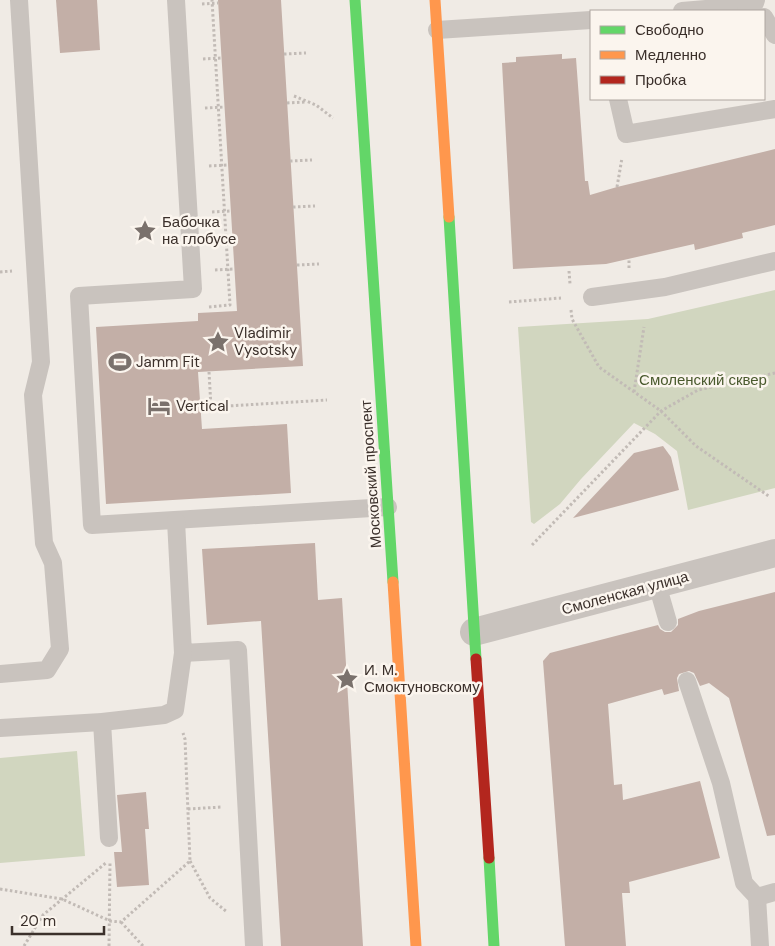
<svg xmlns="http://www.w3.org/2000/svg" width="775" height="946" font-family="'DM Sans',sans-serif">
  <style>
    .green { fill: #d1d6bf }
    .building { fill: #c3afa7 }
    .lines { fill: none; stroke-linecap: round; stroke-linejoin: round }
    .path { stroke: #c2bbb6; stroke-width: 3; stroke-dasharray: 2.5 2.5; stroke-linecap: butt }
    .lane { stroke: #c9c3be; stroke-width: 18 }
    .street { stroke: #c9c3be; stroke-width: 28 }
    .fast { stroke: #63d668; stroke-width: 11 }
    .slow { stroke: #ff974d; stroke-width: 11 }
    .jam { stroke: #b3261e; stroke-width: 11 }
    .labels { text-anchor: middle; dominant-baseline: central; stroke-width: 5; stroke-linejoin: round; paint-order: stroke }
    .poi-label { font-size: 15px; fill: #3b302b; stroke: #fbf5ee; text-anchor: start }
    .park-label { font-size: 15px; fill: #4a5a2e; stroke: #fbf5ee }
    .street-label { font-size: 15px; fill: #3b302b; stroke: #fbf5ee }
  </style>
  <rect width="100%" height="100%" fill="#f0ebe5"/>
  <!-- green -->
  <g class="green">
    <path d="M775 290V488L688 510 677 451 655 434 634 423 581 479 560 504 534 524 531 522 518 327 648 319Z"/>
    <path d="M77 751 85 856 0 863V758Z"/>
  </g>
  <!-- building -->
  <g class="building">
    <path d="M56 0H97L100 50 60 53Z"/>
    <path d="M218 0H281L303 366 198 372 202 429 287 424 291 493 106 504 96 327 198 321V313L237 311Z"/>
    <path d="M562 54V59L576 58 585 181H588L590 195 617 187 775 149V225L742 233 743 238 695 250 694 244 606 264 513 269 502 63 516 62V57Z"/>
    <path d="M663 446 671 457 679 490 573 518 634 453Z"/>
    <path d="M315 543 318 600 342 598 363 946H281L261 621 207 625 202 549Z"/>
    <path d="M775 592V835L767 836 729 698 709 683 700 686 694 673 689 671 679 674 677 678 679 691 664 695 662 689 608 704 614 785 622 784 623 800 700 781 720 858 629 882 630 893H622L626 946H565L543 661 550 653 658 625 660 629 665 632H671L678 625V619L699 611Z"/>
    <path d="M146 792 149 829H145L149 885 117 887 114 852H122L117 795Z"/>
  </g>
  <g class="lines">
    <!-- path -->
    <g class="path">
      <path d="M202 4 218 3"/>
      <path d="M284 54 306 53"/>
      <path d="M203 59 222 58"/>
      <path d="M294 96 316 105 333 118"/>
      <path d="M287 103 306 102"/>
      <path d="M205 108 225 107"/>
      <path d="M290 161 312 160"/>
      <path d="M209 166 228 165"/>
      <path d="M617 187 622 158"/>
      <path d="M293 207 315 206"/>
      <path d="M212 212 231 211"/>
      <path d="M297 265 319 264"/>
      <path d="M629 268V260"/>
      <path d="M215 270 234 269"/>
      <path d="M569 271 570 284"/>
      <path d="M0 272 12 271"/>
      <path d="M509 302 561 298"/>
      <path d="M209 307 230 305 212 0"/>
      <path d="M571 310 572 319 599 367 661 411 696 446 770 497"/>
      <path d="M209 372 211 407 327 400"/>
      <path d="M634 392 644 327"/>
      <path d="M532 545 661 411 698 390 775 373"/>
      <path d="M188 809 222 807"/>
      <path d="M190 861 210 898 227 912"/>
      <path d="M0 889 62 899 110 921 121 922 190 861 185 739 183 733"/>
      <path d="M121 922 143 946"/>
      <path d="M24 946 43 915 107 862"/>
      <path d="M109 946 110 862"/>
    </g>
    <!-- lane -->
    <g class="lane">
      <path d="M176 0 193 289 79 296 92 525 388 507"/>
      <path d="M729 7 755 3 756 0"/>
      <path d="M682 11 729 7V0"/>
      <path d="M764 17 775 35"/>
      <path d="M437 30 591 20"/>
      <path d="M618 99 626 134 775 109"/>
      <path d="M592 297 665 287 775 261"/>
      <path d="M176 521 183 653 238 650 254 946"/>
      <path d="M657 584 668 622"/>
      <path d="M0 674 47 670 60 649 53 563 44 543 33 395 41 362 19 0"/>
      <path d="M687 681 721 783 744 883 757 897 760 946"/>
      <path d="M102 722 109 838"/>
      <path d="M0 728 102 722 164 715 175 710 183 653"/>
      <path d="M757 897 775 892"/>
    </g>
    <!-- street -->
    <path class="street" d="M474 632 775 553"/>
    <!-- fast -->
    <g class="fast">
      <path d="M355 0 393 582"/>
      <path d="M449 217 476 659"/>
      <path d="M489 858 494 946"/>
    </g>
    <!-- slow -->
    <g class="slow">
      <path d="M435 0 449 217"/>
      <path d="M393 582 416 946"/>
    </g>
    <!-- jam -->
    <path class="jam" d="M476 659 489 858"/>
  </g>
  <!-- icons -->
  <defs>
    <symbol id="sight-bare" viewBox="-9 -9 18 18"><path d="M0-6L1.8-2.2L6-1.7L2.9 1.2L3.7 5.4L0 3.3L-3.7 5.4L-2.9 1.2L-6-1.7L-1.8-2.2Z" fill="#7a716c" stroke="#fbf5ee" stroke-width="2.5" paint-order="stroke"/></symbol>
    <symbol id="stadium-bare" viewBox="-9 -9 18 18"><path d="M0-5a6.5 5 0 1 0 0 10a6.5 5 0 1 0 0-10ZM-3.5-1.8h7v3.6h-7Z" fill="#7a716c" stroke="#fbf5ee" stroke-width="2.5" paint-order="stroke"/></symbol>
    <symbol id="hotel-bare" viewBox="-9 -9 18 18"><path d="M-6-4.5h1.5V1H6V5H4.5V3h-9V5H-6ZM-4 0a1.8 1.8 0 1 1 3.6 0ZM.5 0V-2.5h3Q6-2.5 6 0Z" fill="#7a716c" stroke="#fbf5ee" stroke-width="2.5" paint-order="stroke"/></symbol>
  </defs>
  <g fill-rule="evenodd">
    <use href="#sight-bare" x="129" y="215" width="32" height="32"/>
    <use href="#sight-bare" x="202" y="326" width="32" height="32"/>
    <use href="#stadium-bare" x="104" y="346" width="32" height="32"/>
    <use href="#hotel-bare" x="143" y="390" width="32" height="32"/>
    <use href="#sight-bare" x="331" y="663" width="32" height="32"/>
  </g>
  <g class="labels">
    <!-- poi labels -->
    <g class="poi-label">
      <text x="162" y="222">Бабочка<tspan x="162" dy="17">на глобусе</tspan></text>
      <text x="234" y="333">Vladimir<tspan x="234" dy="17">Vysotsky</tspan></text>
      <text x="136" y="362">Jamm Fit</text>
      <text x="176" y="406">Vertical</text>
      <text x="364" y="670">И. М.<tspan x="364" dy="17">Смоктуновскому</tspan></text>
    </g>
    <!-- park labels -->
    <g class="park-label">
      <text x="703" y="380">Смоленский сквер</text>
    </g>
    <!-- street labels -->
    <g class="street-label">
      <text transform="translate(371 474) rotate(-94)">Московский проспект</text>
      <text transform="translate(625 593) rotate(-15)">Смоленская улица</text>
    </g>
  </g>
  <!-- legend -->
  <rect x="590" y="10" width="175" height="90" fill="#fbf5ee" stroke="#aea6a0"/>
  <rect x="600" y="26" width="25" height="8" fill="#63d668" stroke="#aea6a0"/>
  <text x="635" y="35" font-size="15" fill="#3b302b">Свободно</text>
  <rect x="600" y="51" width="25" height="8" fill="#ff974d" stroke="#aea6a0"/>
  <text x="635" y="60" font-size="15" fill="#3b302b">Медленно</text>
  <rect x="600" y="76" width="25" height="8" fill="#b3261e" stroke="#aea6a0"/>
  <text x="635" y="85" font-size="15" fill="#3b302b">Пробка</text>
  <!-- scale -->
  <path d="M12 926v8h92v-8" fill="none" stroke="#3b302b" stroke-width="2.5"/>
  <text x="20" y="926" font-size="15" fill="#3b302b" stroke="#fbf5ee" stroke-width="4" paint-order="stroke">20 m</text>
</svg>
